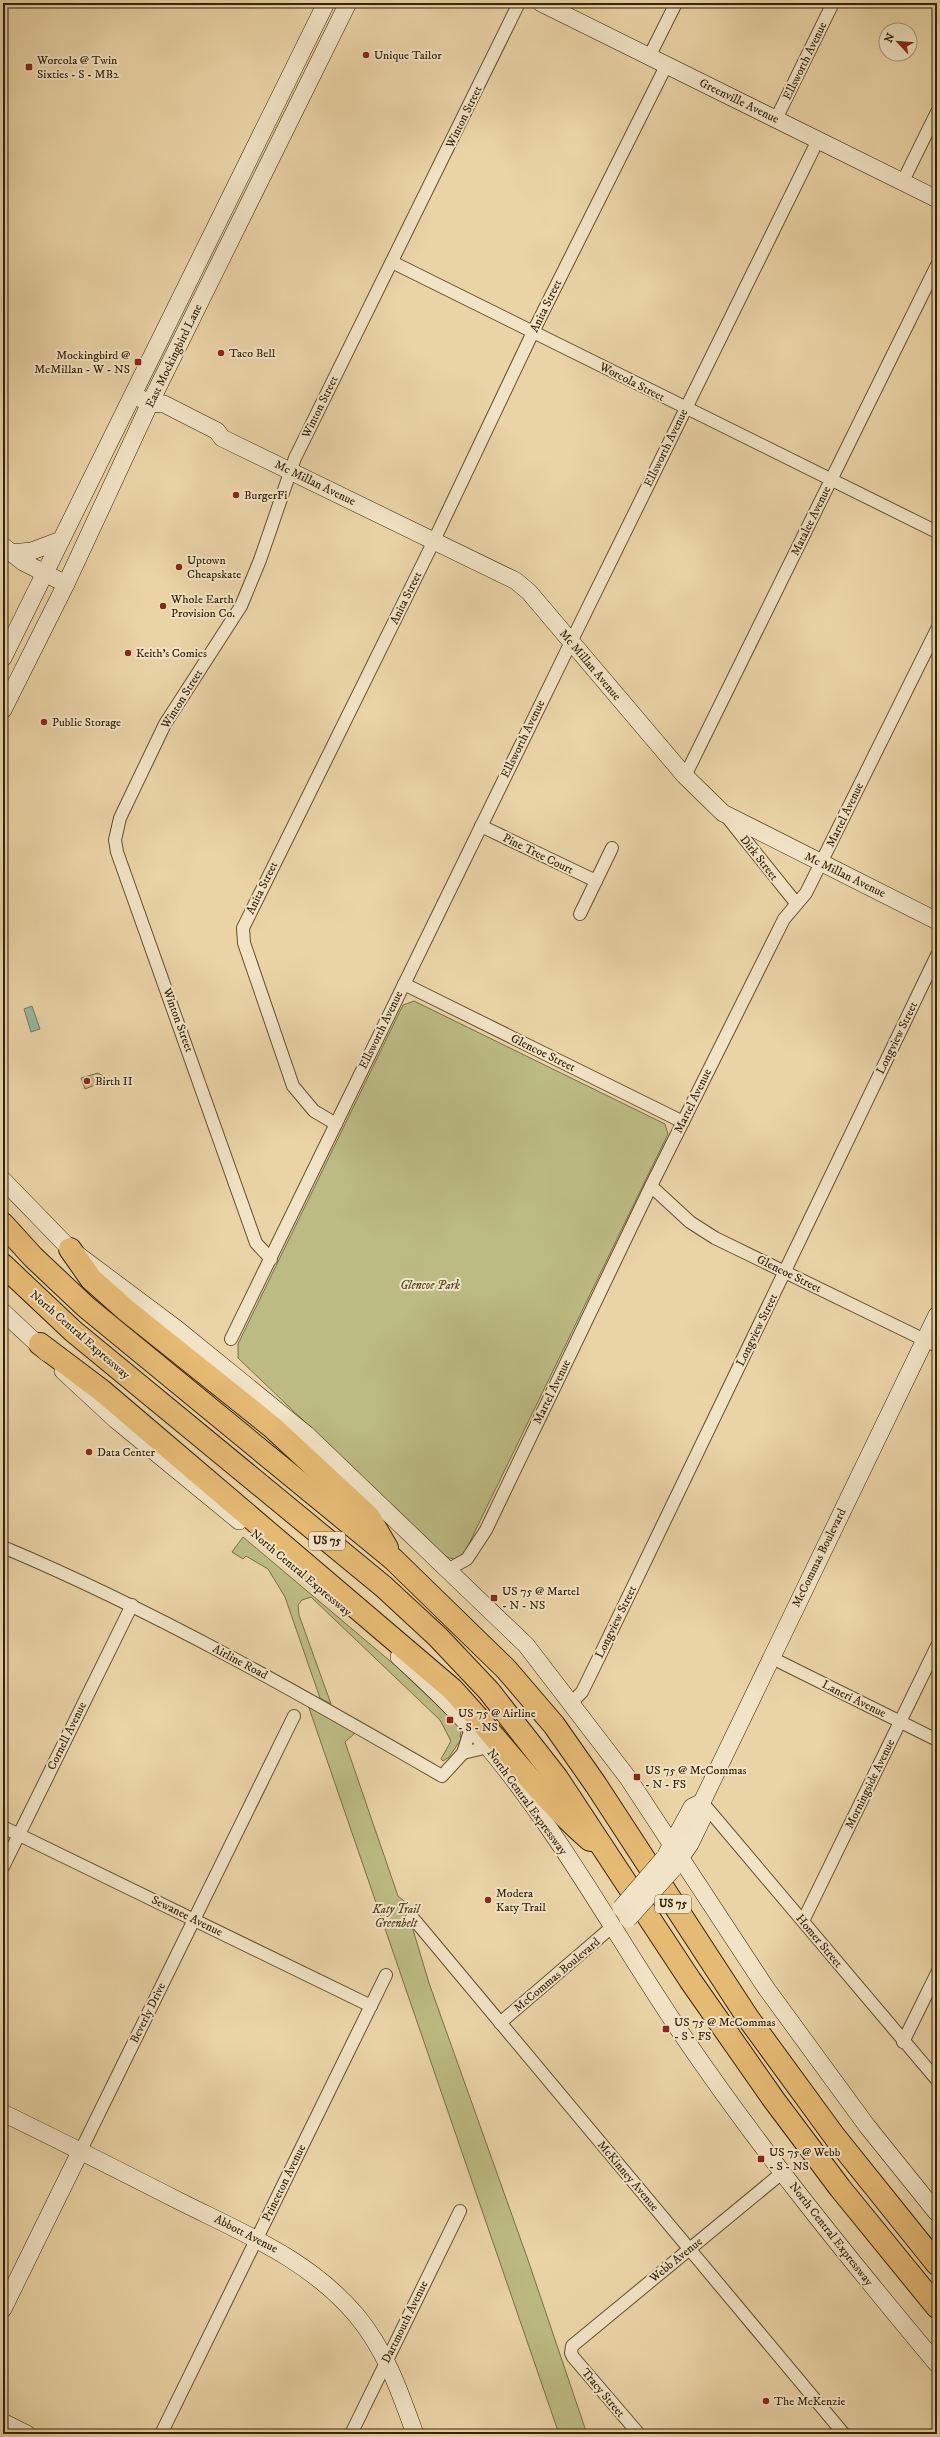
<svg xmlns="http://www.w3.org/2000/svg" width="940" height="2437" font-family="'IM FELL DW Pica',serif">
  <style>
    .green { fill: #bcbb83; stroke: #786f46 }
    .water { fill: #98b8a4; stroke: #707c66 }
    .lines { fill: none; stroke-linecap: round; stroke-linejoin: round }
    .street-casing { stroke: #624f30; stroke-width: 14 }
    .secondary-casing { stroke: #352309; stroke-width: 18 }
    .highway-casing { stroke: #352309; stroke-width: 24 }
    .street { stroke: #f1e3c5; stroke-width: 12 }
    .secondary { stroke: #f1e3c5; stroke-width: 17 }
    .highway { stroke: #e5ba73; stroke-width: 22 }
    .secondary-bridge-casing { stroke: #352309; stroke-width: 18; stroke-linecap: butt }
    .secondary-bridge { stroke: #f1e3c5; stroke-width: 17 }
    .poi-dot { fill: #8f2418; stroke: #f1e3c5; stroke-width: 1.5 }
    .labels { text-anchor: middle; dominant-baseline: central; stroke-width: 4; stroke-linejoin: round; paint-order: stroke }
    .shield { fill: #f1e3c5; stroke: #6d5d41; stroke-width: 1 }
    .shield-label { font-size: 11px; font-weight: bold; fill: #352309 }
    .poi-label { font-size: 12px; fill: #352309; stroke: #f1e3c5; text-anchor: start }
    .street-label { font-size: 12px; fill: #352309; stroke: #f1e3c5 }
    .park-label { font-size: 12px; font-style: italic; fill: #574928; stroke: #f1e3c5 }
  </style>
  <rect width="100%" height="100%" fill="#ead4a6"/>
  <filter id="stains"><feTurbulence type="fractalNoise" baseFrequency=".005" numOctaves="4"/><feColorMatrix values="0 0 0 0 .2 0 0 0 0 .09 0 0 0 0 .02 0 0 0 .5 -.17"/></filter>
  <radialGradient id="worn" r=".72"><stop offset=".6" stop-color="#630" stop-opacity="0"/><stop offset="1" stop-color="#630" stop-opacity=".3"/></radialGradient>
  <!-- green -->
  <g class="green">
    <path d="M414 1001 665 1124 668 1134 464 1554 454 1559 446 1557 238 1358V1344L403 1005Z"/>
    <path d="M98 1073 103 1076 100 1083 85 1089 81 1078Z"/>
    <path d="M243 1537 396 1666 457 1724 461 1731 460 1737 462 1738 449 1757 443 1761 441 1759 451 1741 440 1720 311 1597 302 1600 298 1605 299 1615 331 1704 320 1698 285 1597 268 1569 246 1556 243 1559 232 1552Z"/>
    <path d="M308 1705 355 1733 345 1742 398 1896 415 1910 411 1923 429 1983 528 2260 587 2434H559Z"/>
  </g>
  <!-- water -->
  <path class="water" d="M32 1006 40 1029 31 1032 24 1009Z"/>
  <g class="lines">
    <defs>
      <g id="street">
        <path d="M649 57 676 3"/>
        <path d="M776 119 833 3"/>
        <path d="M903 181 937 112"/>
        <path d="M392 262 937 532"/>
        <path d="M685 776 937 265"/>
        <path d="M727 817 796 903"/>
        <path d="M481 826 596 881"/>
        <path d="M580 914 612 848"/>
        <path d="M404 984 683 1122"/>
        <path d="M336 1124 314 1111 293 1086 244 943 243 928 429 551 533 332 666 66"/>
        <path d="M651 1186 690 1222 715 1238 937 1346"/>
        <path d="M271 1259 256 1243 117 852 115 840 120 818 165 724 241 606 260 560 295 458 519 3"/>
        <path d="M231 1339 571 642 818 140"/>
        <path d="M3 1547C155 1611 299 1693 442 1776L463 1753 471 1728"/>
        <path d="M449 1569 467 1559 486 1530 651 1186 784 919 806 893 937 629"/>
        <path d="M772 1658 937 1740"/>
        <path d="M572 1702 582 1692 603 1649 937 955"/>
        <path d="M463 1753 488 1747"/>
        <path d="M702 1802 937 2080"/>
        <path d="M3 1827 371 2006"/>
        <path d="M3 1867 132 1605"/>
        <path d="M412 1917 844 2434"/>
        <path d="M803 1921 937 1646"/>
        <path d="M500 2023 613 1926"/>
        <path d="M903 2042 937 1973"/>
        <path d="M81 2150 294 1716"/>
        <path d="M161 2434 386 1975"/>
        <path d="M351 2434 460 2211"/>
        <path d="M639 2434 573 2357 571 2353 572 2346 783 2172"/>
      </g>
      <g id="secondary">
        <path d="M541 3 937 199"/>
        <path d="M133 395 150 403 164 404 217 431 222 438 516 581 529 592 685 776 723 813 937 921"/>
        <path d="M3 546 23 562 66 584"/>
        <path d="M10 553 32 551 61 540"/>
        <path d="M3 658 326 3"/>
        <path d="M3 710 66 584 150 403 348 3"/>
        <path d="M3 1180 70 1249 177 1329 306 1434 526 1645 628 1778 766 1988 867 2126 937 2213"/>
        <path d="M3 1312 47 1353"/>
        <path d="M63 1371 116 1420 239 1521"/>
        <path d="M399 1657C430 1685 461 1715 487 1746 559 1832 613 1931 675 2024 755 2143 845 2254 937 2364"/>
        <path d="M667 1853 692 1807 702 1802"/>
        <path d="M674 1867 690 1844 704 1815 702 1802 937 1315"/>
        <path d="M3 2113C63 2142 122 2172 181 2202 245 2234 310 2260 357 2316 386 2351 400 2392 415 2434"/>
        <path d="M3 2309 81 2150"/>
        <path d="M3 2422 27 2434"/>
      </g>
      <g id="highway">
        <path d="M3 1224 33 1257 86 1307 393 1559 506 1669 554 1725 596 1785 748 2018 835 2137 937 2264"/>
        <path d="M70 1249 91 1279 127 1311 272 1427 369 1517 387 1548"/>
        <path d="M3 1265 73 1331 384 1587 438 1637 489 1691 557 1778 690 1980 774 2100 840 2188 937 2307"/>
        <path d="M40 1344 101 1390 452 1689C499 1739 539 1796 590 1840"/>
      </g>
    </defs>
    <!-- street casing -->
    <use href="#street" class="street-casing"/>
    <!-- secondary casing -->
    <use href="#secondary" class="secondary-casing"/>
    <!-- highway casing -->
    <use href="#highway" class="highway-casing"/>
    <!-- street -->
    <use href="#street" class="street"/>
    <!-- secondary -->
    <use href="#secondary" class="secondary"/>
    <!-- highway -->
    <use href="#highway" class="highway"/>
    <defs>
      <g id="secondary-bridge">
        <path d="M621 1908 664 1858"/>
        <path d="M628 1919 673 1869"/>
      </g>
    </defs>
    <!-- secondary-bridge casing -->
    <use href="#secondary-bridge" class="secondary-bridge-casing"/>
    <!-- secondary-bridge -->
    <use href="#secondary-bridge" class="secondary-bridge"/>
  </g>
  <!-- markers -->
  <g class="poi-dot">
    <circle cx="366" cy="55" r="4"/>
    <rect x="25" y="63" width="8" height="8" rx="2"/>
    <circle cx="221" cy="353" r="4"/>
    <rect x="134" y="358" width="8" height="8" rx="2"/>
    <circle cx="236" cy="495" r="4"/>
    <circle cx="179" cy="567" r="4"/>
    <circle cx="163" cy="606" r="4"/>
    <circle cx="128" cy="653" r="4"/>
    <circle cx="44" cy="722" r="4"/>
    <circle cx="87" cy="1081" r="4"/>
    <circle cx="89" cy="1452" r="4"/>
    <rect x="490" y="1594" width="8" height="8" rx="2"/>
    <rect x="446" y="1716" width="8" height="8" rx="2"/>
    <rect x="633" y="1773" width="8" height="8" rx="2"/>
    <circle cx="488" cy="1900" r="4"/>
    <rect x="662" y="2025" width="8" height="8" rx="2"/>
    <rect x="757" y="2155" width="8" height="8" rx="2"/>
    <circle cx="766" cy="2401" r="4"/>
  </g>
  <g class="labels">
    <!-- shield labels -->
    <g class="shield">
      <rect x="309" y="1532" width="36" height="18" rx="3"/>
      <rect x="655" y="1895" width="36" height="18" rx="3"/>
    </g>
    <g class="shield-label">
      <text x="327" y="1541">US 75</text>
      <text x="673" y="1904">US 75</text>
    </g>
    <!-- poi labels -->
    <g class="poi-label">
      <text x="374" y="55">Unique Tailor</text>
      <text x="37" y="60">Worcola @ Twin<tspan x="37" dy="14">Sixties - S - MB2</tspan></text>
      <text x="229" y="353">Taco Bell</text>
      <text x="130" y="355" text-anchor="end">Mockingbird @<tspan x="130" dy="14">McMillan - W - NS</tspan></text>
      <text x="244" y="495">BurgerFi</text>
      <text x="187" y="560">Uptown<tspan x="187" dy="14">Cheapskate</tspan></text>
      <text x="171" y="599">Whole Earth<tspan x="171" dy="14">Provision Co.</tspan></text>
      <text x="136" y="653">Keith's Comics</text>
      <text x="52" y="722">Public Storage</text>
      <text x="95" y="1081">Birth II</text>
      <text x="97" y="1452">Data Center</text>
      <text x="502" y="1591">US 75 @ Martel<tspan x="502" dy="14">- N - NS</tspan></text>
      <text x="458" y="1713">US 75 @ Airline<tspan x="458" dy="14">- S - NS</tspan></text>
      <text x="645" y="1770">US 75 @ McCommas<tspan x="645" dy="14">- N - FS</tspan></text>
      <text x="496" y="1893">Modera<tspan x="496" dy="14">Katy Trail</tspan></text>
      <text x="674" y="2022">US 75 @ McCommas<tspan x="674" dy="14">- S - FS</tspan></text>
      <text x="769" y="2152">US 75 @ Webb<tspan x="769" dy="14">- S - NS</tspan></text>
      <text x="774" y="2401">The McKenzie</text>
    </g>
    <!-- street labels -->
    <g class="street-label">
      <text transform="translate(805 61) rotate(-64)">Ellsworth Avenue</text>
      <text transform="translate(739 101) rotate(26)">Greenville Avenue</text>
      <text transform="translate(464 117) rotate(-64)">Winton Street</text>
      <text transform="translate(546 306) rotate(-64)">Anita Street</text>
      <text transform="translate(174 356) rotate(-64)">East Mockingbird Lane</text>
      <text transform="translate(632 382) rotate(27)">Worcola Street</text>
      <text transform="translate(320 407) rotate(-64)">Winton Street</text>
      <text transform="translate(666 448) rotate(-64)">Ellsworth Avenue</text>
      <text transform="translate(315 483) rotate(26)">Mc Millan Avenue</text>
      <text transform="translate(811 521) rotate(-64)">Matalee Avenue</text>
      <text transform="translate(406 598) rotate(-64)">Anita Street</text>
      <text transform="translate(590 665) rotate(50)">Mc Millan Avenue</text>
      <text transform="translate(182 699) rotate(-58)">Winton Street</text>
      <text transform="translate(523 739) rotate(-64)">Ellsworth Avenue</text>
      <text transform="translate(845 815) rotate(-64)">Martel Avenue</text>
      <text transform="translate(538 854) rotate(26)">Pine Tree Court</text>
      <text transform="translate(759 858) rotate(52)">Dirk Street</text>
      <text transform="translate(845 875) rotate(26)">Mc Millan Avenue</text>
      <text transform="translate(262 888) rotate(-64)">Anita Street</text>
      <text transform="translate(178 1020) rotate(70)">Winton Street</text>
      <text transform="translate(381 1030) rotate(-64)">Ellsworth Avenue</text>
      <text transform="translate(897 1038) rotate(-64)">Longview Street</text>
      <text transform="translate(543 1053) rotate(26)">Glencoe Street</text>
      <text transform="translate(693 1101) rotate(-64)">Martel Avenue</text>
      <text transform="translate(789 1274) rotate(26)">Glencoe Street</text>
      <text transform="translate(757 1330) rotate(-64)">Longview Street</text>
      <text transform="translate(80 1335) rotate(41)">North Central Expressway</text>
      <text transform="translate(552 1392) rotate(-64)">Martel Avenue</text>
      <text transform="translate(819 1558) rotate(-64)">McCommas Boulevard</text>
      <text transform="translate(301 1573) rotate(40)">North Central Expressway</text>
      <text transform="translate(616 1622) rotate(-64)">Longview Street</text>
      <text transform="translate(240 1662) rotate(28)">Airline Road</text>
      <text transform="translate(854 1699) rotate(26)">Laneri Avenue</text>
      <text transform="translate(67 1736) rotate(-64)">Cornell Avenue</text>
      <text transform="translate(870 1784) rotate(-64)">Morningside Avenue</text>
      <text transform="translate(527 1802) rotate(54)">North Central Expressway</text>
      <text transform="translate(187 1916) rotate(26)">Sewanee Avenue</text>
      <text transform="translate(819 1941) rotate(50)">Homer Street</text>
      <text transform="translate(557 1975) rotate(-40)">McCommas Boulevard</text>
      <text transform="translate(148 2013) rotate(-64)">Beverly Drive</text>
      <text transform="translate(628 2176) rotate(50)">McKinney Avenue</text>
      <text transform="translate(284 2183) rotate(-64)">Princeton Avenue</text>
      <text transform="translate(246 2234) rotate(27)">Abbott Avenue</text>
      <text transform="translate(831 2234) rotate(52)">North Central Expressway</text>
      <text transform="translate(676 2260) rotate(-39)">Webb Avenue</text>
      <text transform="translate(405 2322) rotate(-64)">Dartmouth Avenue</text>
      <text transform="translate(603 2393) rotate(50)">Tracy Street</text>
    </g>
    <!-- park labels -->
    <g class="park-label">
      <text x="430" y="1285">Glencoe Park</text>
      <text x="396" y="1909">Katy Trail<tspan x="396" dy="14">Greenbelt</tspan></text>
    </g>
  </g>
  <!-- margin -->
  <rect width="940" height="2437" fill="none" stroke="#ead4a6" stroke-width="16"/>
  <rect x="4" y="4" width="932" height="2429" fill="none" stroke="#352309" stroke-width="2"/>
  <rect x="8" y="8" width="924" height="2421" fill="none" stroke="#352309"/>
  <!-- north arrow -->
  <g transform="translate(898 42) rotate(296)"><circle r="19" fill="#f1e3c5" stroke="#a6967a"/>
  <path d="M0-3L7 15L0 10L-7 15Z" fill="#8f2418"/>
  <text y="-6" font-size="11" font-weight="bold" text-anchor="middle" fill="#352309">N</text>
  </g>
  <rect width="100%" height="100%" filter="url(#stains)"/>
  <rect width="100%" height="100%" fill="url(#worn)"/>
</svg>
